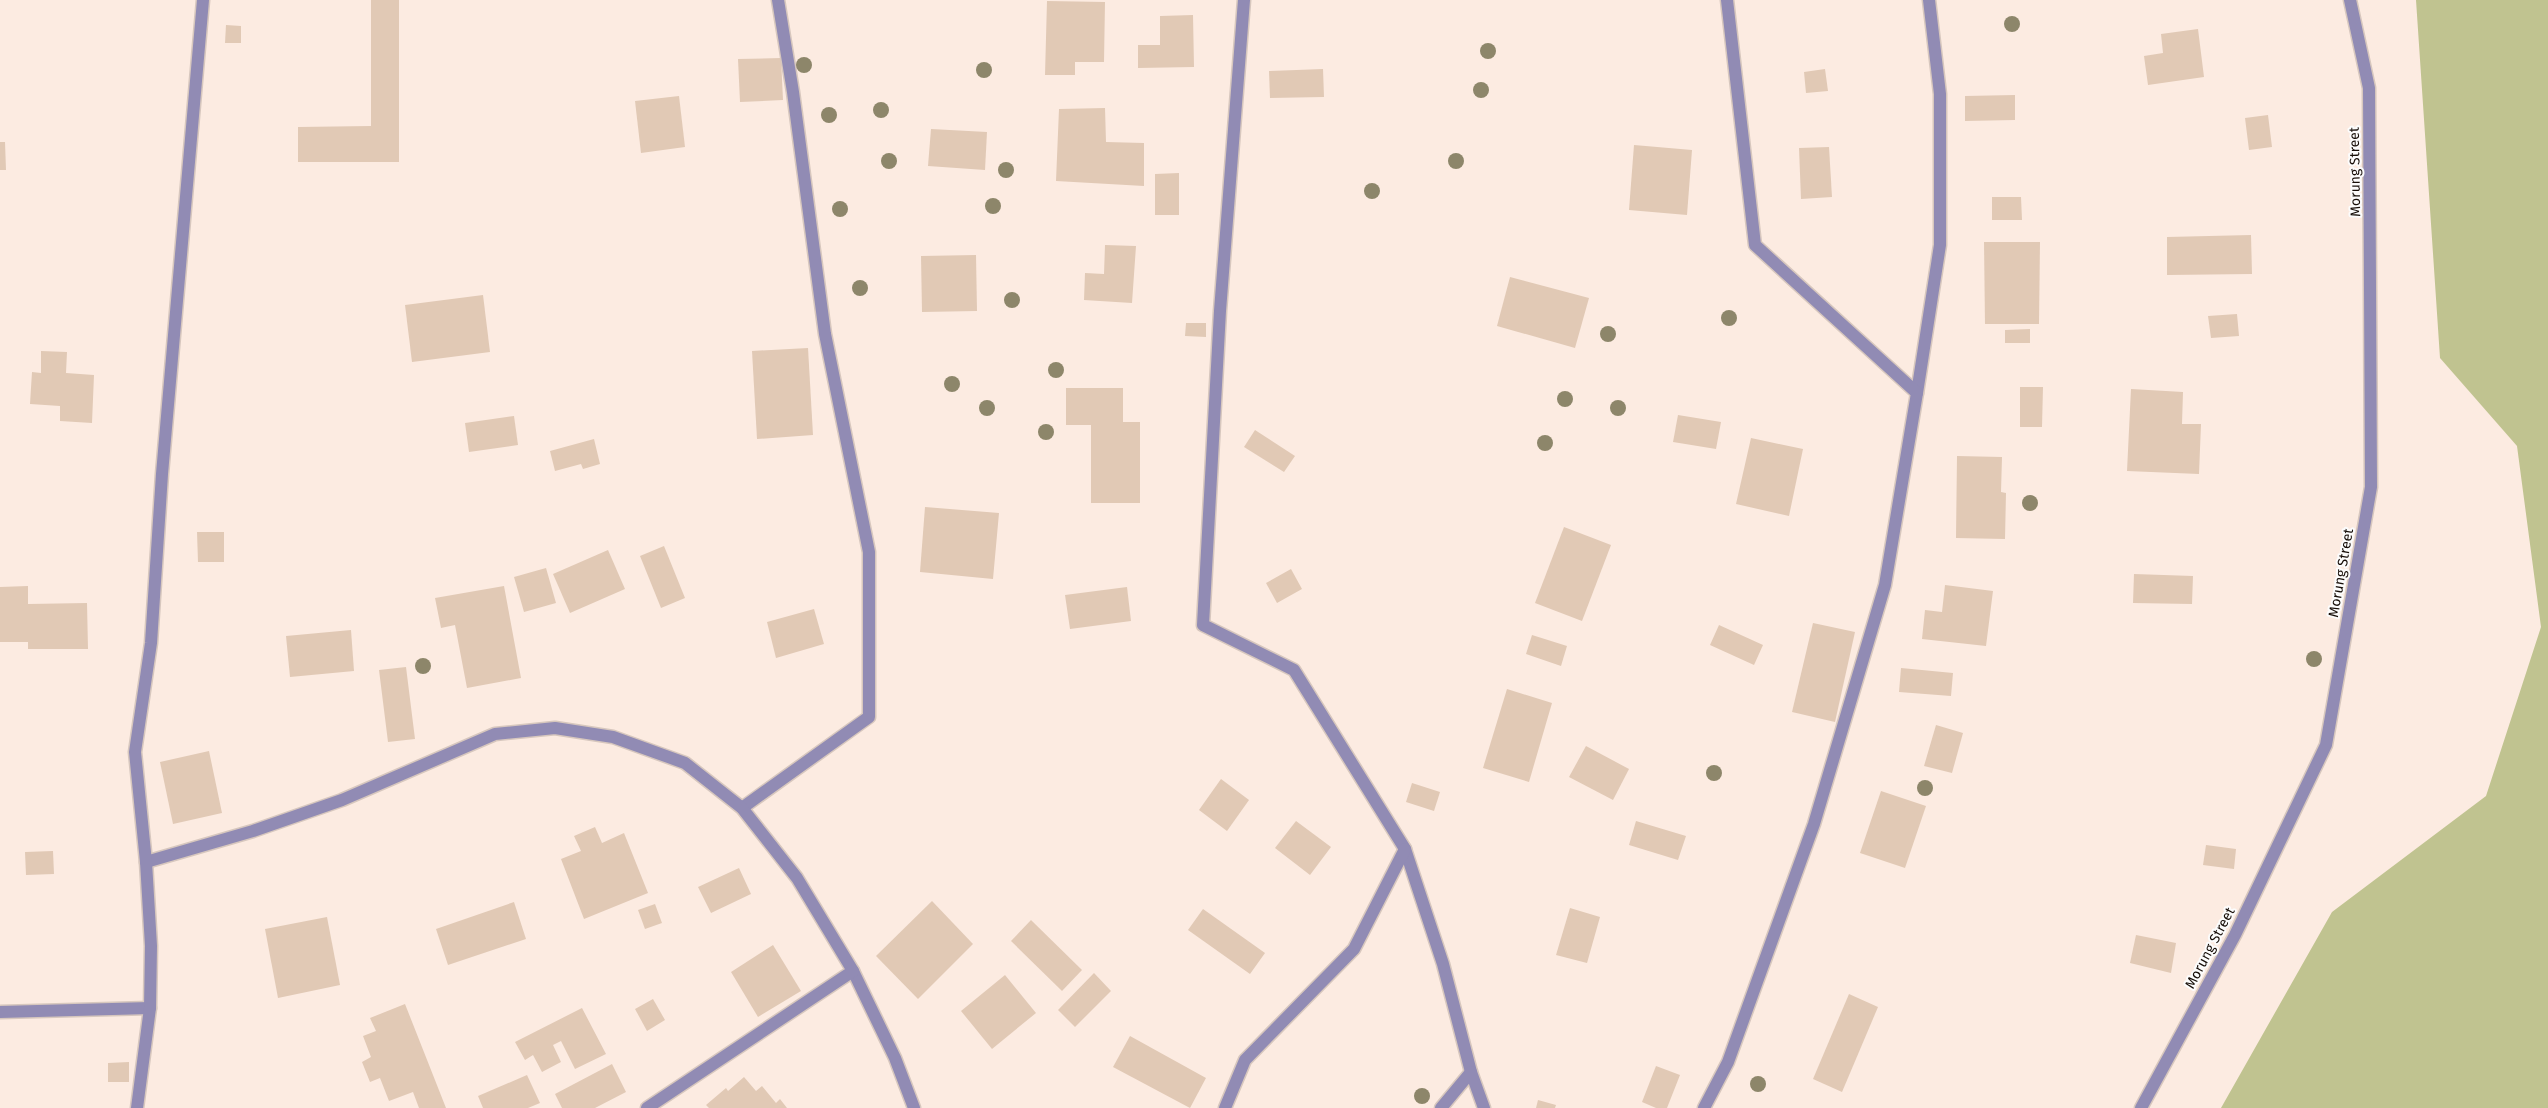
<svg xmlns="http://www.w3.org/2000/svg" width="2548" height="1108" font-family="'Fira Sans',sans-serif">
  <style>
    .green { fill: #c0c390 }
    .building { fill: #e1c9b5 }
    .lines { fill: none; stroke-linecap: round; stroke-linejoin: round }
    .street-casing { stroke: #d7c7be; stroke-width: 15 }
    .street { stroke: #918bb4; stroke-width: 12 }
    .tree { fill: #8d866a }
    .labels { text-anchor: middle; dominant-baseline: central; stroke-width: 4; stroke-linejoin: round; paint-order: stroke }
    .street-label { font-size: 14px; fill: #160d07; stroke: #fcfcfc }
  </style>
  <rect width="100%" height="100%" fill="#fcebe1"/>
  <!-- green -->
  <path class="green" d="M2416 0H2548V1108H2221L2332 912 2486 796 2541 627 2517 446 2440 358Z"/>
  <!-- building -->
  <g class="building">
    <path d="M371 0H399V162H298V127L371 126Z"/>
    <path d="M1047 1 1105 2 1104 62H1075V75H1045Z"/>
    <path d="M1193 15 1194 67 1138 68V45H1160V16Z"/>
    <path d="M226 25 241 26V43H225Z"/>
    <path d="M2198 29 2204 77 2148 85 2144 56 2163 53 2161 34Z"/>
    <path d="M781 58 783 100 740 102 738 59Z"/>
    <path d="M1323 69 1324 97 1270 98 1269 71Z"/>
    <path d="M1825 69 1828 91 1806 93 1804 72Z"/>
    <path d="M2015 95V120L1965 121V96Z"/>
    <path d="M679 96 685 147 641 153 635 101Z"/>
    <path d="M1105 108 1106 142 1144 143V186L1056 181 1059 109Z"/>
    <path d="M2268 115 2272 147 2249 150 2245 118Z"/>
    <path d="M931 129 987 132 985 170 928 166Z"/>
    <path d="M0 142H5L6 170H0Z"/>
    <path d="M1634 145 1692 150 1687 215 1629 210Z"/>
    <path d="M1829 147 1832 197 1801 199 1799 148Z"/>
    <path d="M1179 173V215H1155V174Z"/>
    <path d="M1992 197H2021L2022 220H1992Z"/>
    <path d="M2251 235 2252 274 2167 275V237Z"/>
    <path d="M1984 242H2040L2039 324H1985Z"/>
    <path d="M1105 245 1136 246 1132 303 1084 300 1085 273 1104 274Z"/>
    <path d="M976 255 977 311 922 312 921 256Z"/>
    <path d="M1510 277 1589 298 1575 348 1497 326Z"/>
    <path d="M483 295 490 352 412 362 405 305Z"/>
    <path d="M2237 314 2239 336 2211 338 2208 316Z"/>
    <path d="M1186 323H1206V337L1185 336Z"/>
    <path d="M2030 329V343H2005V330Z"/>
    <path d="M808 348 813 435 757 439 752 351Z"/>
    <path d="M41 351 67 352 66 373 94 375 92 423 60 421V406L30 404 32 372 41 373Z"/>
    <path d="M2020 387H2043L2042 427H2020Z"/>
    <path d="M1066 388H1123V422H1140V503H1091V425H1066Z"/>
    <path d="M2131 389 2183 392 2182 424H2201L2199 474 2127 471Z"/>
    <path d="M1678 415 1721 422 1716 449 1673 442Z"/>
    <path d="M514 416 518 445 469 452 465 423Z"/>
    <path d="M1255 430 1295 456 1284 472 1244 447Z"/>
    <path d="M1751 438 1803 449 1789 516 1736 504Z"/>
    <path d="M594 439 600 464 583 469 581 464 555 471 550 451Z"/>
    <path d="M1957 456 2002 457 2001 492 2006 493 2005 539 1956 538Z"/>
    <path d="M925 507 999 513 993 579 920 572Z"/>
    <path d="M1564 527 1611 545 1582 621 1535 603Z"/>
    <path d="M197 532H224V562H198Z"/>
    <path d="M664 546 685 598 661 608 640 556Z"/>
    <path d="M608 550 625 589 570 613 553 574Z"/>
    <path d="M546 568 556 603 524 612 514 577Z"/>
    <path d="M1291 569 1302 589 1277 603 1266 583Z"/>
    <path d="M2134 574 2193 576 2192 604 2133 603Z"/>
    <path d="M1945 585 1993 591 1986 646 1922 639 1925 610 1942 612Z"/>
    <path d="M28 586V604L87 603 88 649H28V642H0V587Z"/>
    <path d="M504 586 521 678 467 688 455 625 441 628 435 598Z"/>
    <path d="M1127 587 1131 621 1070 629 1065 595Z"/>
    <path d="M814 609 824 644 776 658 767 622Z"/>
    <path d="M1813 623 1855 632 1835 722 1792 712Z"/>
    <path d="M1719 625 1763 645 1754 665 1710 645Z"/>
    <path d="M351 630 354 671 290 677 286 636Z"/>
    <path d="M1532 635 1567 646 1561 666 1526 654Z"/>
    <path d="M406 667 415 739 388 742 379 670Z"/>
    <path d="M1901 668 1953 673 1951 696 1899 692Z"/>
    <path d="M1507 689 1552 703 1529 782 1483 768Z"/>
    <path d="M1936 725 1963 733 1952 773 1924 766Z"/>
    <path d="M1586 746 1629 769 1613 800 1569 777Z"/>
    <path d="M209 751 222 813 173 824 160 762Z"/>
    <path d="M1221 779 1249 800 1227 831 1199 810Z"/>
    <path d="M1412 783 1440 792 1434 811 1406 802Z"/>
    <path d="M1881 791 1926 806 1905 868 1860 853Z"/>
    <path d="M1296 821 1331 847 1310 875 1275 848Z"/>
    <path d="M1636 821 1686 836 1678 860 1629 845Z"/>
    <path d="M595 827 602 843 624 833 648 893 584 919 561 859 581 851 574 836Z"/>
    <path d="M2206 845 2236 849 2234 869 2203 865Z"/>
    <path d="M53 851 54 874 26 875 25 852Z"/>
    <path d="M739 868 751 894 711 913 698 887Z"/>
    <path d="M932 901 973 944 918 999 876 956Z"/>
    <path d="M514 902 526 939 448 965 436 929Z"/>
    <path d="M655 904 662 923 645 929 638 910Z"/>
    <path d="M1570 908 1600 917 1587 963 1556 955Z"/>
    <path d="M1203 909 1265 953 1250 974 1188 930Z"/>
    <path d="M327 917 340 985 278 998 265 929Z"/>
    <path d="M1031 920 1082 970 1062 991 1011 941Z"/>
    <path d="M2136 935 2176 943 2171 973 2130 963Z"/>
    <path d="M773 945 801 991 758 1017 731 972Z"/>
    <path d="M1094 973 1111 991 1075 1027 1058 1010Z"/>
    <path d="M1005 975 1036 1013 992 1049 961 1011Z"/>
    <path d="M1849 994 1878 1007 1842 1092 1813 1079Z"/>
    <path d="M653 999 665 1020 647 1031 635 1009Z"/>
    <path d="M405 1004 446 1108H419L413 1092 389 1101 380 1078 370 1082 362 1062 371 1057 363 1036 376 1031 370 1018Z"/>
    <path d="M582 1008 606 1054 575 1069 561 1041 553 1045 561 1062 542 1072 533 1055 525 1060 515 1042Z"/>
    <path d="M1130 1036 1206 1078 1190 1108 1113 1067Z"/>
    <path d="M129 1062V1082H108V1063Z"/>
    <path d="M612 1064 626 1092 595 1108H562L555 1094Z"/>
    <path d="M1656 1066 1680 1075 1667 1108H1656L1642 1102Z"/>
    <path d="M527 1075 540 1103 528 1108H483L478 1096Z"/>
    <path d="M744 1077 756 1091 762 1086 776 1103 780 1099 787 1108H709L706 1105 726 1088 728 1091Z"/>
    <path d="M1538 1100 1556 1105 1555 1108H1536Z"/>
  </g>
  <g class="lines">
    <defs>
      <g id="street">
        <path d="M1244 0 1220 311 1203 625 1294 670 1405 849 1443 964 1471 1072 1484 1108"/>
        <path d="M1917 393 1940 245V94L1929 0"/>
        <path d="M742 808 869 717V552L825 334 793 92 778 0"/>
        <path d="M146 862 253 831 342 800 495 734 555 728 613 737 685 763 742 808 797 878 853 971 895 1058 914 1108"/>
        <path d="M0 1012 150 1008"/>
        <path d="M137 1108 150 1008 151 946 146 862 135 752 151 643 162 474 203 0"/>
        <path d="M647 1108 853 971"/>
        <path d="M1225 1108 1245 1060 1354 949 1405 849"/>
        <path d="M1441 1108 1471 1072"/>
        <path d="M1704 1108 1728 1062 1814 824 1885 585 1917 393 1755 245 1727 0"/>
        <path d="M2141 1108 2235 935 2326 745 2371 487 2369 88 2350 0"/>
      </g>
    </defs>
    <!-- street casing -->
    <use href="#street" class="street-casing"/>
    <!-- street -->
    <use href="#street" class="street"/>
  </g>
  <!-- trees -->
  <g class="tree">
    <circle cx="2012" cy="24" r="8"/>
    <circle cx="1488" cy="51" r="8"/>
    <circle cx="804" cy="65" r="8"/>
    <circle cx="984" cy="70" r="8"/>
    <circle cx="1481" cy="90" r="8"/>
    <circle cx="881" cy="110" r="8"/>
    <circle cx="829" cy="115" r="8"/>
    <circle cx="889" cy="161" r="8"/>
    <circle cx="1456" cy="161" r="8"/>
    <circle cx="1006" cy="170" r="8"/>
    <circle cx="1372" cy="191" r="8"/>
    <circle cx="993" cy="206" r="8"/>
    <circle cx="840" cy="209" r="8"/>
    <circle cx="860" cy="288" r="8"/>
    <circle cx="1012" cy="300" r="8"/>
    <circle cx="1729" cy="318" r="8"/>
    <circle cx="1608" cy="334" r="8"/>
    <circle cx="1056" cy="370" r="8"/>
    <circle cx="952" cy="384" r="8"/>
    <circle cx="1565" cy="399" r="8"/>
    <circle cx="987" cy="408" r="8"/>
    <circle cx="1618" cy="408" r="8"/>
    <circle cx="1046" cy="432" r="8"/>
    <circle cx="1545" cy="443" r="8"/>
    <circle cx="2030" cy="503" r="8"/>
    <circle cx="2314" cy="659" r="8"/>
    <circle cx="423" cy="666" r="8"/>
    <circle cx="1714" cy="773" r="8"/>
    <circle cx="1925" cy="788" r="8"/>
    <circle cx="1758" cy="1084" r="8"/>
    <circle cx="1422" cy="1096" r="8"/>
  </g>
  <g class="labels">
    <!-- street labels -->
    <g class="street-label">
      <text transform="translate(2355 172) rotate(-91)">Morung Street</text>
      <text transform="translate(2341 573) rotate(-80)">Morung Street</text>
      <text transform="translate(2210 948) rotate(-62)">Morung Street</text>
    </g>
  </g>
</svg>
